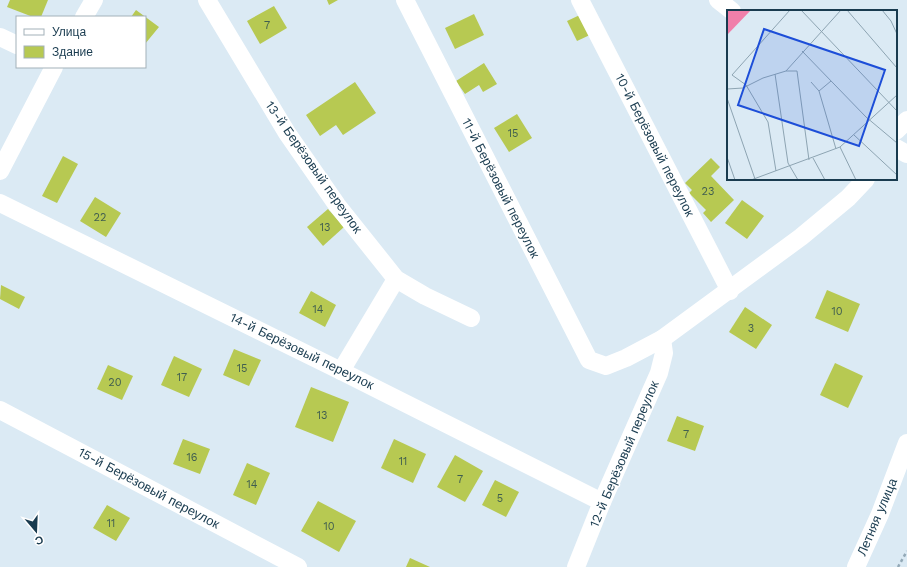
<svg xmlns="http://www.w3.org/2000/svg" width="907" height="567" font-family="'Work Sans',sans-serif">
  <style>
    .building { fill: #b7c952 }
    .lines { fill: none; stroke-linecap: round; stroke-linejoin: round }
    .path { stroke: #93a9b7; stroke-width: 2.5; stroke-dasharray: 3 3; stroke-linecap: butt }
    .minor { stroke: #fff; stroke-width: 18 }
    .labels { text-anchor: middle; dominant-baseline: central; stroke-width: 3; stroke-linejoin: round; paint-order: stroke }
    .number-label { font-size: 11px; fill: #405e50 }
    .street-label { font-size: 13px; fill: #193b4f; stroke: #fff }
    .inset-road { fill: none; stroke: #8da4b2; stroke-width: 1 }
    .view { fill: #1d4ed8; fill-opacity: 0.15; stroke: #1d4ed8; stroke-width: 2 }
    .inset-edge { fill: none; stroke: #193b4f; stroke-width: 2 }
  </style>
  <rect width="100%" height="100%" fill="#dbeaf4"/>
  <!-- building -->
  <g class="building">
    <path d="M10 0H48L41 17H33L7 7Z"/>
    <path d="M327 0H338L329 5Z"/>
    <path d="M274 6 287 28 260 44 247 21Z"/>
    <path d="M136 10 159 27 145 44V17H131Z"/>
    <path d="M474 14 484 35 455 49 445 28Z"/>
    <path d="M582 14 592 34 577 41 567 21Z"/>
    <path d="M484 63 497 84 483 92 479 85 465 94 456 81Z"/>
    <path d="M355 82 376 113 343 135 336 125 320 136 306 115Z"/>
    <path d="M517 114 532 138 509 152 494 128Z"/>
    <path d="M63 156 78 164 57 203 42 196Z"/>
    <path d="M711 158 720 167 711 176 734 200 711 222 703 213 706 210 689 193 692 190 685 183Z"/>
    <path d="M95 197 121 213 106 237 80 221Z"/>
    <path d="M742 200 764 216 747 239 725 223Z"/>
    <path d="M328 209 344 227 323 246 307 227Z"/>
    <path d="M1 285 25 297 19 309 0 299Z"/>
    <path d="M827 290 860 304 848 332 815 318Z"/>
    <path d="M311 291 336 305 325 327 299 313Z"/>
    <path d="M745 307 772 325 756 349 729 332Z"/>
    <path d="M234 349 261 360 249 386 223 375Z"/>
    <path d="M174 356 202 369 189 397 161 385Z"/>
    <path d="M835 363 863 376 848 408 820 395Z"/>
    <path d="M108 365 133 376 122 400 97 389Z"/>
    <path d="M311 387 349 402 333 442 295 427Z"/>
    <path d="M677 416 704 426 695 451 667 441Z"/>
    <path d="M183 439 210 449 200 474 173 464Z"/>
    <path d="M394 439 426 454 413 483 381 468Z"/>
    <path d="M455 455 483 471 465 502 437 487Z"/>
    <path d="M247 463 270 473 256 505 233 495Z"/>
    <path d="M495 480 519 492 506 517 482 505Z"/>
    <path d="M318 501 356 521 339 552 301 531Z"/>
    <path d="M107 505 130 518 116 541 93 528Z"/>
    <path d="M410 558 430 567H406Z"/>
  </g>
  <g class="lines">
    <!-- path -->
    <path class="path" d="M898 567 907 551"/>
    <!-- minor -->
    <g class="minor">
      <path d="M207 0 287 133 337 205 396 279 425 296 471 318"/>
      <path d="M405 0 589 360 606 366 626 358 662 339 801 237 848 198 866 179"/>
      <path d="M580 0 730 291"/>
      <path d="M718 0 732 11"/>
      <path d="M84 17 94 0"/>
      <path d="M0 37 17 45"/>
      <path d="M896 131 907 120"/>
      <path d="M896 148 907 154"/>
      <path d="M0 171 54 67"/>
      <path d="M0 203 341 371 602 502"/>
      <path d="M341 371 396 279"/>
      <path d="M0 410 298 567"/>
      <path d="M576 567 602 502 659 373 664 353 662 339"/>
      <path d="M856 567 880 514 907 443"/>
    </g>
  </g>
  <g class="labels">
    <!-- number labels -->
    <g class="number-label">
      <text x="267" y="25">7</text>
      <text x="513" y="133">15</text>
      <text x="708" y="191">23</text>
      <text x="100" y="217">22</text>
      <text x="325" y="227">13</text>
      <text x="318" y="309">14</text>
      <text x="837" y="311">10</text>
      <text x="751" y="328">3</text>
      <text x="242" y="368">15</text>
      <text x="182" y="377">17</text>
      <text x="115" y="382">20</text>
      <text x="322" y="415">13</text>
      <text x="686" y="434">7</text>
      <text x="192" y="457">16</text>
      <text x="403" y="461">11</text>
      <text x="460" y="479">7</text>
      <text x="252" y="484">14</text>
      <text x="500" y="498">5</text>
      <text x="111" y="523">11</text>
      <text x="329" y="526">10</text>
    </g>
    <!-- street labels -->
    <g class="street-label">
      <text transform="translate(655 145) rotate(63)">10-й Берёзовый переулок</text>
      <text transform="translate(314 167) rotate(55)">13-й Берёзовый переулок</text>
      <text transform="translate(501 188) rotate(63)">11-й Берёзовый переулок</text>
      <text transform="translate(302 351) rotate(26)">14-й Берёзовый переулок</text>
      <text transform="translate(624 454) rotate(-67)">12-й Берёзовый переулок</text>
      <text transform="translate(149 488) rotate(28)">15-й Берёзовый переулок</text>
      <text transform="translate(877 517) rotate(-67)">Летняя улица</text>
    </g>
  </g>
  <!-- overview -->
  <g transform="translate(727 10)">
    <rect width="170" height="170" fill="#dbeaf4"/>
    <path d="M0 0H24L0 25Z" fill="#f07faa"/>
    <path class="inset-road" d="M74 0 170 101M120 0 170 58M155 0 164 11 170 24M75 41 139 107 170 133M59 61 114 0M48 64 61 153 71 170M84 72 92 81 109 139M0 79 16 78 36 68 59 61H70L82 150M92 81 104 71M0 88 28 169M127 125 170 165M113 137 129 170M0 147 8 170M86 148 98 170M49 161 41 112 19 75 5 65 63 0M24 170 113 137 170 85"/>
    <path class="view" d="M37 19 158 60 132 136 11 95Z"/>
    <rect width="170" height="170" class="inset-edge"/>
  </g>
  <!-- legend -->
  <rect x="16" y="16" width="130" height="52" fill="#ffffff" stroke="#a3b1b9"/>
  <rect x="24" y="29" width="20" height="6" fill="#ffffff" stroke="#a3b1b9"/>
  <text x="52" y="36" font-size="12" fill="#193b4f">Улица</text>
  <rect x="24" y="46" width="20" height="12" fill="#b7c952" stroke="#a3b1b9"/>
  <text x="52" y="56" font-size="12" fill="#193b4f">Здание</text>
  <!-- north arrow -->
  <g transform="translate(36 531) rotate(161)" stroke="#ffffff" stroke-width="3" paint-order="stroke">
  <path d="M0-3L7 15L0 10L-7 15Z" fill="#193b4f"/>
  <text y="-6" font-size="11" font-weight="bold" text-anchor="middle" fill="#193b4f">С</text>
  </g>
</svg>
